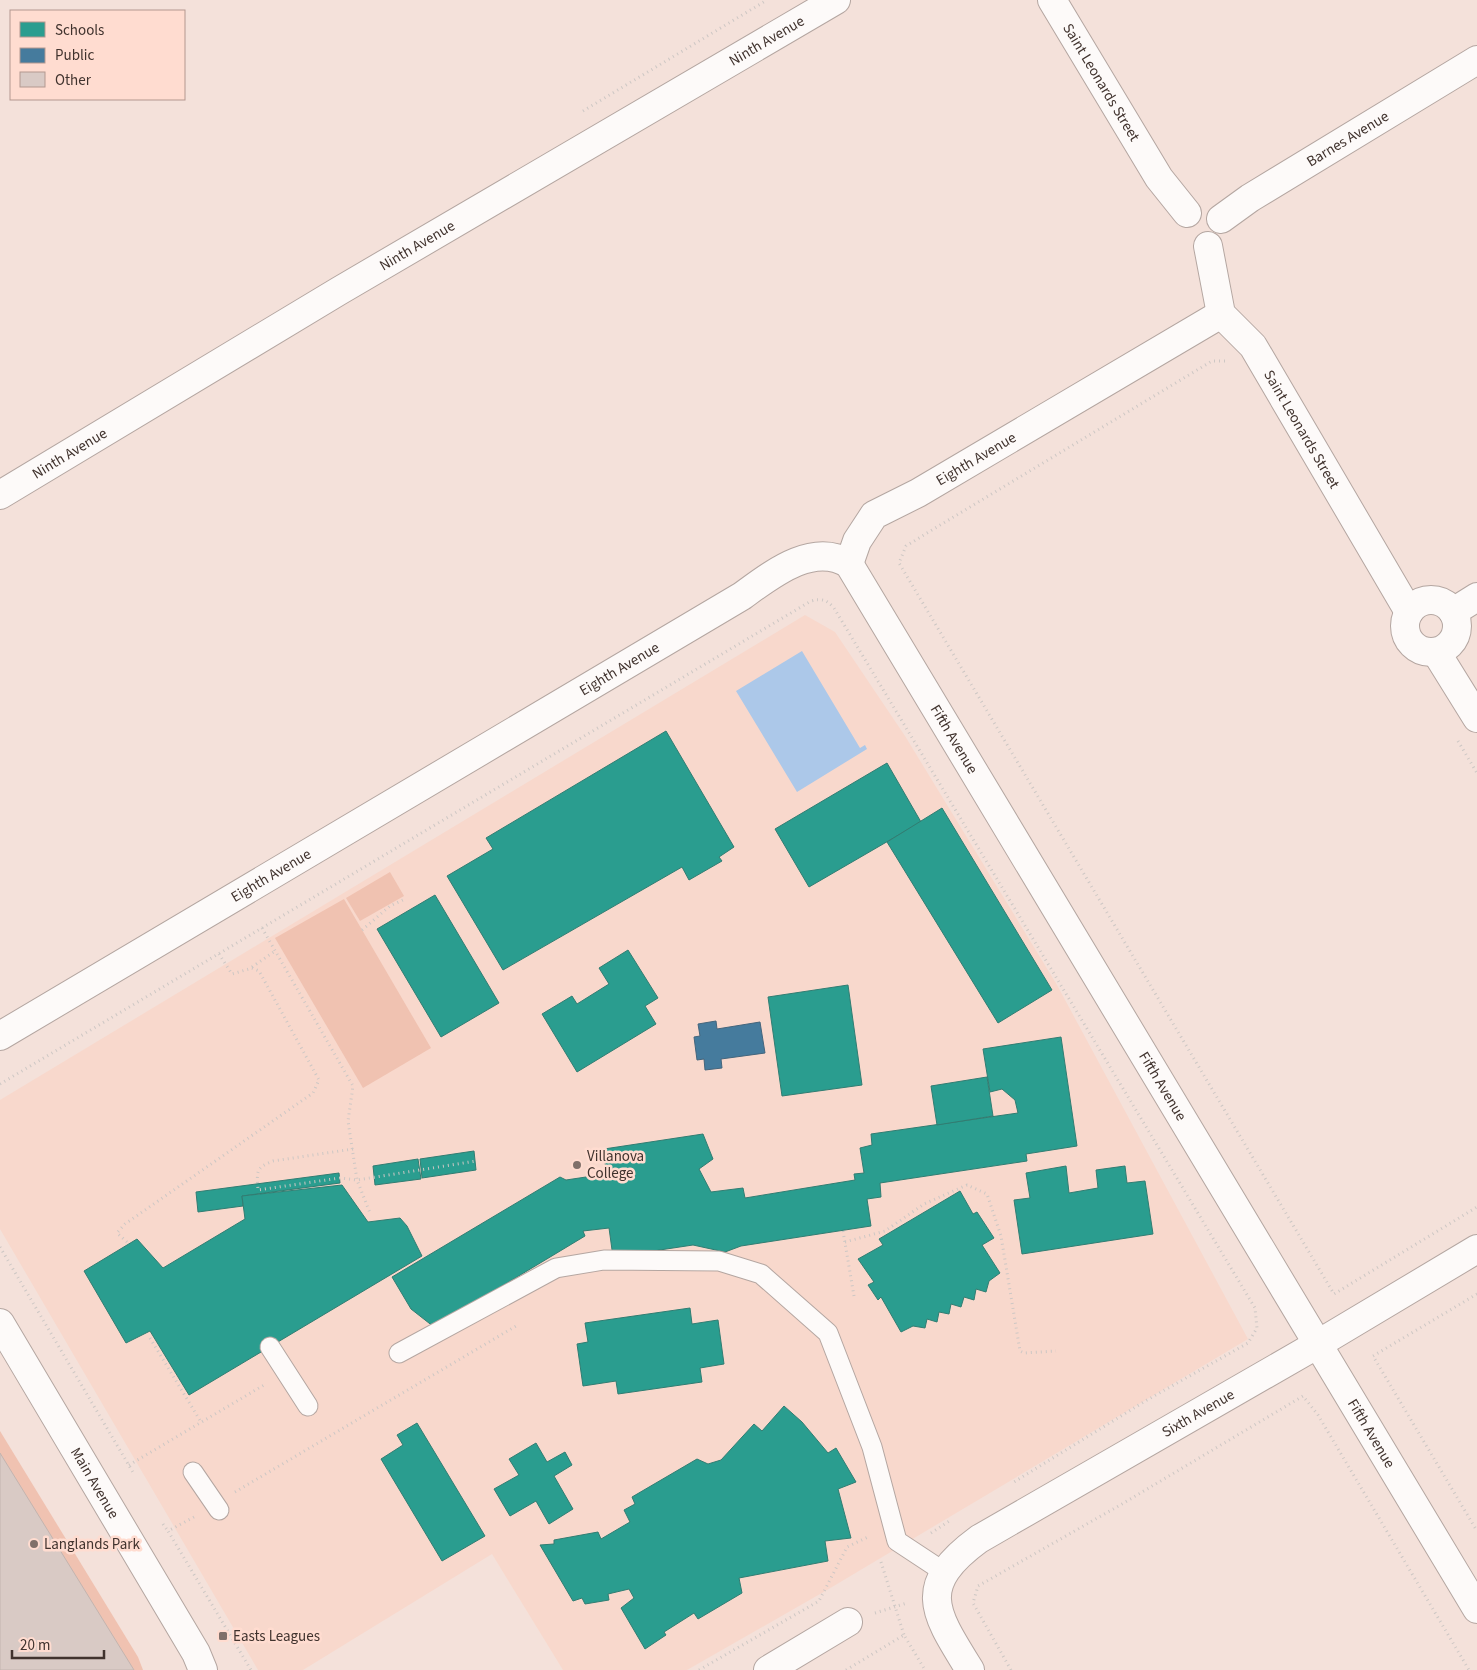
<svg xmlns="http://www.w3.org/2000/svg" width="1477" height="1670" font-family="'Source Sans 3',sans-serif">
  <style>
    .built { fill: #f8d8cc }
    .green { fill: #f0c2b1 }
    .water { fill: #acc8e9 }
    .schools { fill: #2a9d8f; stroke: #317d72 }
    .public { fill: #457b9d; stroke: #44657c }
    .building { fill: #d9cac5; stroke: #c3b4af }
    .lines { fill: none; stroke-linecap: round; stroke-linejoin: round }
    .lane-casing { stroke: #b4a6a1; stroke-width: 21 }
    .street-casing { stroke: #b4a6a1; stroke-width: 30 }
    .secondary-casing { stroke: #b4a6a1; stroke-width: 30 }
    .path { stroke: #cdc7c4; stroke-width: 3; stroke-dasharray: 1 4; stroke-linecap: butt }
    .lane { stroke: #fdfaf9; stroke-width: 19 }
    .street { stroke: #fdfaf9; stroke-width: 28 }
    .secondary { stroke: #fdfaf9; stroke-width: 28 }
    .poi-dot { fill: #80706a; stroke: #ffdcd0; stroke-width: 2 }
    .labels { text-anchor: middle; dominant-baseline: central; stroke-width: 5; stroke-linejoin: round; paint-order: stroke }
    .street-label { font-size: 15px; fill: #41332e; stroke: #ffdcd0 }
    .poi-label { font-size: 15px; fill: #41332e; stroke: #ffdcd0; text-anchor: start }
  </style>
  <rect width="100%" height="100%" fill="#f4e1da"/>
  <!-- built -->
  <path class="built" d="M805 615 835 632 905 736 1057 985 1248 1339 827 1590 687 1670H563L492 1554 303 1670H258L0 1229V1100Z"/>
  <!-- green -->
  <g class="green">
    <path d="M390 872 404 896 360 921 346 898Z"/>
    <path d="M344 899 431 1048 363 1088 275 938Z"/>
    <path d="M0 1431 138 1657 143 1670H0Z"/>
  </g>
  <!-- water -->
  <path class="water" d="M802 651 860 748 865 745 867 749 797 792 736 691Z"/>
  <!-- schools -->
  <g class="schools">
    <path d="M666 731 734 847 719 857 722 861 689 880 682 867 503 970 447 876 493 849 486 838Z"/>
    <path d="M887 763 921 822 809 887 775 829Z"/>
    <path d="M942 808 1052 990 998 1023 887 842Z"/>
    <path d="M435 895 499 1003 441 1037 377 929Z"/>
    <path d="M628 950 658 998 645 1006 656 1024 577 1072 542 1014 572 996 577 1004 609 984 599 968Z"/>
    <path d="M848 985 862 1085 782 1096 768 997Z"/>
    <path d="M1061 1037 1077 1146 1026 1154 1027 1161 880 1183 881 1197 867 1199 871 1226 741 1246 725 1252 693 1245 613 1257 609 1228 583 1231 585 1236 434 1327 411 1309 392 1277 560 1177 566 1180 606 1174 604 1149 703 1134 713 1159 699 1169 711 1192 743 1188 745 1198 855 1180 854 1174 864 1173 860 1148 872 1145 871 1134 1018 1113 1015 1100 1002 1089 990 1092 983 1049Z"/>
    <path d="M987 1077 993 1116 937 1125 931 1086Z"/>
    <path d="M474 1151 476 1170 422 1178 420 1159Z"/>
    <path d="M418 1159 421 1179 375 1185 373 1166Z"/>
    <path d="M1066 1166 1069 1193 1098 1188 1096 1170 1125 1166 1127 1183 1145 1181 1153 1234 1022 1254 1014 1200 1030 1198 1026 1173Z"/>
    <path d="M339 1173 340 1183 242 1196 243 1206 198 1212 196 1192Z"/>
    <path d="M342 1185 368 1222 400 1218 407 1226 422 1256 189 1395 150 1331 126 1343 84 1271 137 1239 163 1268 245 1219 242 1196Z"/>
    <path d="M960 1191 973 1214 977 1212 994 1238 982 1245 1000 1273 989 1281 986 1292 976 1289 974 1300 964 1297 961 1307 951 1304 949 1314 939 1312 937 1322 927 1319 925 1328 913 1326 901 1332 881 1297 878 1300 868 1285 874 1282 858 1259 883 1245 879 1239Z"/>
    <path d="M690 1308 692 1324 718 1320 724 1364 700 1368 702 1382 618 1394 616 1381 583 1386 577 1344 588 1342 585 1323Z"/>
    <path d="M784 1406 802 1422 828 1453 836 1448 856 1482 838 1489 851 1538 825 1541 828 1561 739 1578 742 1593 698 1619 694 1613 664 1632 666 1635 645 1649 621 1608 634 1598 629 1589 608 1594 609 1600 585 1604 582 1598 573 1601 540 1545 554 1544V1540L598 1532 601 1539 630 1522 624 1510 635 1504 632 1497 697 1459 708 1464 721 1460 754 1424 762 1431Z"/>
    <path d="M417 1423 485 1536 442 1561 381 1459 403 1445 397 1435Z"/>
    <path d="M536 1443 547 1462 565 1452 572 1465 554 1476 573 1509 549 1524 536 1501 510 1516 494 1489 519 1475 509 1459Z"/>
  </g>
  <!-- public -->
  <path class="public" d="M716 1021 717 1029 760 1022 765 1053 721 1059 722 1068 705 1070 704 1059 697 1060 694 1037 700 1036 698 1024Z"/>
  <!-- building -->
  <path class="building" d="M0 1453 134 1670H0Z"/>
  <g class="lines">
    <defs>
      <g id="lane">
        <path d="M270 1347 308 1406"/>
        <path d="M399 1353 556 1268 604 1260 719 1261 761 1274 828 1333 872 1447 897 1541 944 1572"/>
        <path d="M193 1472 219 1510"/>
      </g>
      <g id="street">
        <path id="s1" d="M1052 0 1159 178 1187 213"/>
        <path id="s2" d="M1221 219 1250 198 1477 60"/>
        <path id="s3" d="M1208 246 1221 314 1253 346 1409 612"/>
        <path id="s4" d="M0 495 339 291 836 0"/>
        <path id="s5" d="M849 564 857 541 874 515 918 493 1221 314"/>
        <circle cx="1431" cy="626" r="26"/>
        <path d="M1453 612 1477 597"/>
        <path d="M1436 652 1477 718"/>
        <path id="s6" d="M0 1036 742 596C771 575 813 541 849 564L1477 1609"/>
        <path d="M768 1670 848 1622"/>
        <path id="s7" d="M970 1670C934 1612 915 1586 979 1539L1318 1344 1477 1249"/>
      </g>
      <g id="secondary">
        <path id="s8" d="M0 1323 196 1653 203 1670"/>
      </g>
    </defs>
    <!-- lane casing -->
    <use href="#lane" class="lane-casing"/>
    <!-- street casing -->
    <use href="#street" class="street-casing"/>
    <!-- secondary casing -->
    <use href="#secondary" class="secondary-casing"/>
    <!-- path -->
    <g class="path">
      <path d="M583 111 767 0"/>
      <path d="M1225 361H1212L932 530 906 546 899 563 1334 1294 1477 1207"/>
      <path d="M1397 640 1406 654"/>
      <path d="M1458 741 1477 773"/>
      <path d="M262 928 353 1086 348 1121 357 1180 370 1213"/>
      <path d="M362 930 390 906 405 899"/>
      <path d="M252 967 275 951"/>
      <path d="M0 1084 811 601C822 598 827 600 834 608L1255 1308 1257 1328 1248 1343 1147 1400 1014 1482"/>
      <path d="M353 1149 273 1161C255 1168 257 1172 258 1190L340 1178 357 1180 476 1161"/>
      <path d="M843 1231 854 1296"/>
      <path d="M127 1242 117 1233 125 1224 313 1093 319 1080 259 971 252 968 232 974 219 954"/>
      <path d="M845 1242 885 1231 924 1204 967 1185 987 1194 1001 1236 1020 1351 1024 1353 1056 1351"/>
      <path d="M0 1247 134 1474"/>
      <path d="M1477 1294 1373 1356 1477 1531"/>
      <path d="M150 1338 201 1422"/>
      <path d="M129 1465 264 1385"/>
      <path d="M235 1492 516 1326"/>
      <path d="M194 1517 168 1531 251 1670"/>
      <path d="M163 1524 168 1531"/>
      <path d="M931 1533 951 1520"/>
      <path d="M881 1562 904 1635"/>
      <path d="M875 1613 907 1603"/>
      <path d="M699 1670 819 1601 847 1547 870 1536"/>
      <path d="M846 1670 904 1635 925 1670"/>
      <path d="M1011 1670 973 1603 978 1586 1122 1504 1303 1396 1318 1415 1469 1670"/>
    </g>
    <!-- lane -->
    <use href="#lane" class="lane"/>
    <!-- street -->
    <use href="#street" class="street"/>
    <!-- secondary -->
    <use href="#secondary" class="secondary"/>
  </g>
  <!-- markers -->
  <g class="poi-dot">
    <circle cx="577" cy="1165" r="5"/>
    <circle cx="34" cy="1544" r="5"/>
    <rect x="218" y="1631" width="10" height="10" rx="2.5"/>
  </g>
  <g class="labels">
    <!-- street labels -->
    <g class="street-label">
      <text stroke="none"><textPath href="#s4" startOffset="891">Ninth Avenue</textPath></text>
      <text stroke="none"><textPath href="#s1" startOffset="96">Saint Leonards Street</textPath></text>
      <text stroke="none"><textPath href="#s2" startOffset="150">Barnes Avenue</textPath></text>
      <text stroke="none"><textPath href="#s4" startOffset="486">Ninth Avenue</textPath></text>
      <text stroke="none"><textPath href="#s3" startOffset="211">Saint Leonards Street</textPath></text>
      <text stroke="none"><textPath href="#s4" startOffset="81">Ninth Avenue</textPath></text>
      <text stroke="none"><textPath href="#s5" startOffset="172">Eighth Avenue</textPath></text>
      <text stroke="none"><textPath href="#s6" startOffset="720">Eighth Avenue</textPath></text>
      <text stroke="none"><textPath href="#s6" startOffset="1186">Fifth Avenue</textPath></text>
      <text stroke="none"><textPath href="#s6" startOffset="315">Eighth Avenue</textPath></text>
      <text stroke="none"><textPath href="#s6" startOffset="1591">Fifth Avenue</textPath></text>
      <text stroke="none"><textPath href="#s7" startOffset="408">Sixth Avenue</textPath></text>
      <text stroke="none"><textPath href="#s6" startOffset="1996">Fifth Avenue</textPath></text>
      <text stroke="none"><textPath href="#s8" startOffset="186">Main Avenue</textPath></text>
    </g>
    <!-- poi labels -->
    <g class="poi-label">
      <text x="587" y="1156">Villanova<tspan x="587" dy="17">College</tspan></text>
      <text x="44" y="1544">Langlands Park</text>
      <text x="233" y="1636">Easts Leagues</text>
    </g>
  </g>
  <!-- legend -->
  <rect x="10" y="10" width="175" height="90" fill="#ffdcd0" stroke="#b3988f"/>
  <rect x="20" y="22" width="25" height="15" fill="#2a9d8f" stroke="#b3988f"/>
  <text x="55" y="35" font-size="15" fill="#41332e">Schools</text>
  <rect x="20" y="48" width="25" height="15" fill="#457b9d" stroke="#b3988f"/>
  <text x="55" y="60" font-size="15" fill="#41332e">Public</text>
  <rect x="20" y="72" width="25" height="15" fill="#d9cac5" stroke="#b3988f"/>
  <text x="55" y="85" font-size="15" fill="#41332e">Other</text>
  <!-- scale -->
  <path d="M12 1650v8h92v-8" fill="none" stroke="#41332e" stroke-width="2.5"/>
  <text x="20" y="1650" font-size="15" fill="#41332e" stroke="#ffdcd0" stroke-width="4" paint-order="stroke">20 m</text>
</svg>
